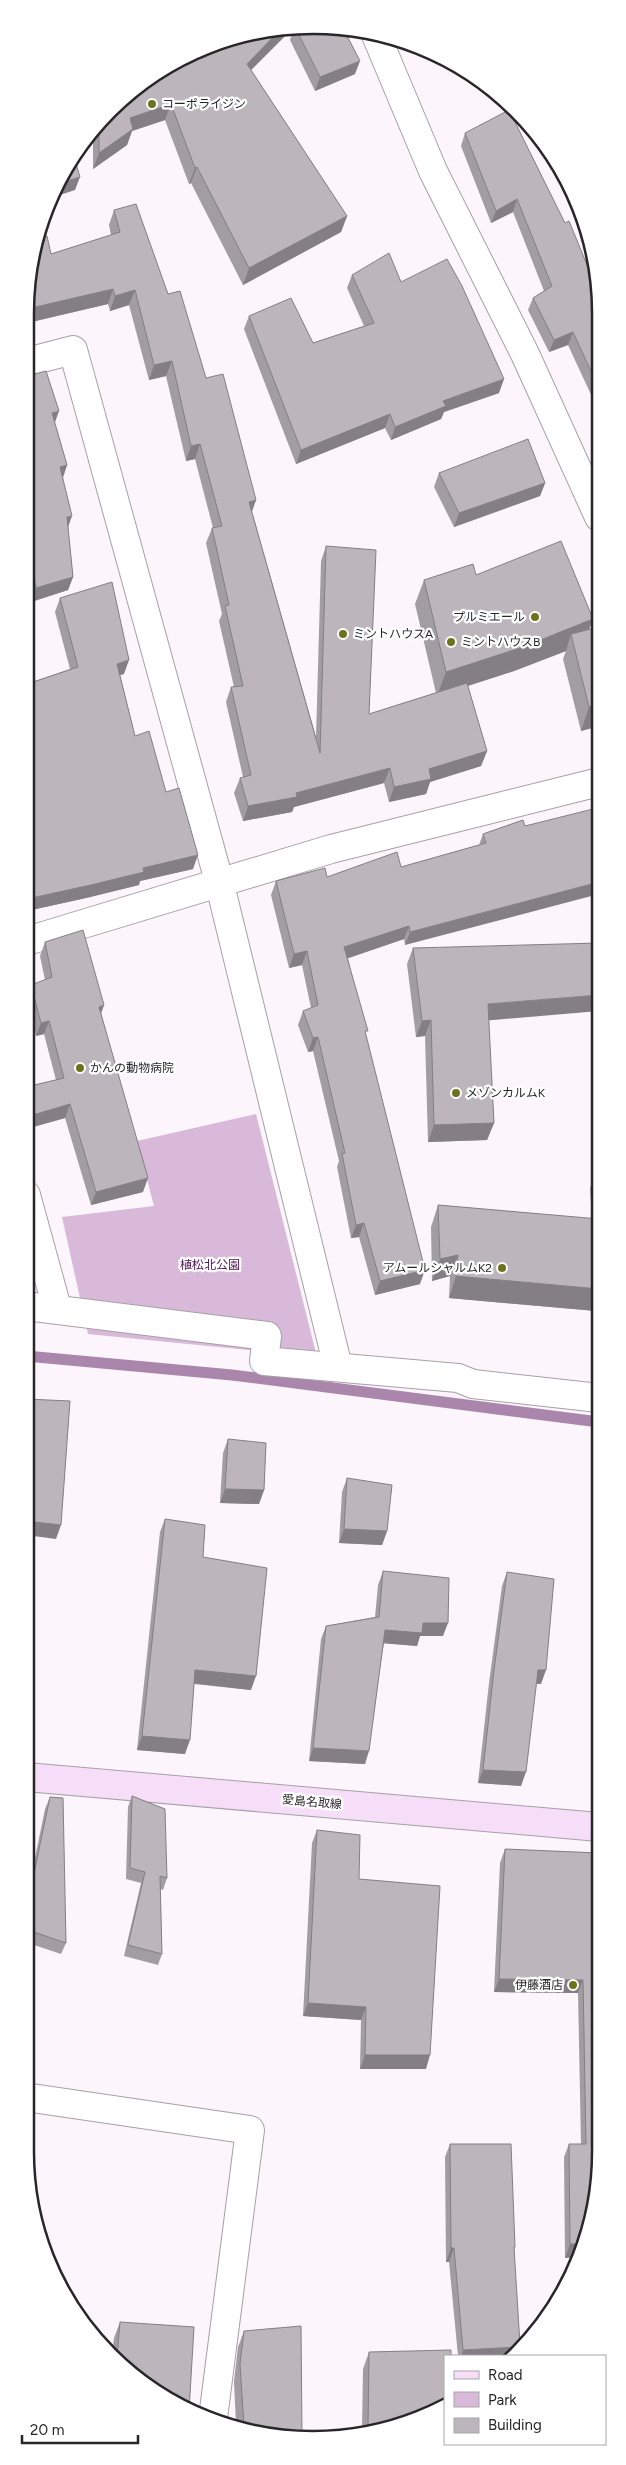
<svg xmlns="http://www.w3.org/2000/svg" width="626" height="2465" font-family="Figtree,'Noto Sans JP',sans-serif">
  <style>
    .green { fill: #d8b9da }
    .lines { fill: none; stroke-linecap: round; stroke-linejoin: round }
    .stream { stroke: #aa86ac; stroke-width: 11 }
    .minor-casing { stroke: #a7a0a7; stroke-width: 30 }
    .secondary-casing { stroke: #a7a0a7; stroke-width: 30 }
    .minor { stroke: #fff; stroke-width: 28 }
    .secondary { stroke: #f6ddf8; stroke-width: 28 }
    .wall { fill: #a29da2 }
    .shaded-wall { fill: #847f84 }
    .building { fill: #bcb6bc; stroke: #847f84 }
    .poi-dot { fill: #6b741d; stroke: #fff; stroke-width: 2 }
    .labels { text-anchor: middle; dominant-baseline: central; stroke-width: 4.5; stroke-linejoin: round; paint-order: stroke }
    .poi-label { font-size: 12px; fill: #292629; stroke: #fff; text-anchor: start }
    .park-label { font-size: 12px; fill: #4f1454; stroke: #fff }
    .street-label { font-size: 12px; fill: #292629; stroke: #fff }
    .rim { fill: none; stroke: #292629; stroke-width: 2.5 }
  </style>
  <rect width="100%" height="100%" fill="#fcf5fc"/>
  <!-- green -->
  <path class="green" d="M256 1114 317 1357 88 1334 62 1217 154 1206 137 1141Z"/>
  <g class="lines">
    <!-- stream -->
    <path class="stream" d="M26 1356 232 1375 599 1422"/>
    <defs>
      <g id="minor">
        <path d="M376 35 433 171 525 354 599 517"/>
        <path d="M27 362 73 350 219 881 338 1367"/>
        <path d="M27 941 331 849 599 782"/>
        <path d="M26 1195 57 1308"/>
        <path d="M26 1306 267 1336 264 1361 458 1378 473 1384 599 1398"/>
        <path d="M25 2097 250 2130 213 2418"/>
      </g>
      <path id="secondary" d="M26 1777 599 1827"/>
    </defs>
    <!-- minor casing -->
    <use href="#minor" class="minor-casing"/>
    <!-- secondary casing -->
    <use href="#secondary" class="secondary-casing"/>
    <!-- minor -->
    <use href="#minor" class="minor"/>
    <!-- secondary -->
    <use href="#secondary" class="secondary"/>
  </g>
  <!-- wall -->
  <g class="wall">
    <path d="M343 28 355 74 315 91 290 40 293 31Z"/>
    <path d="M289 32 251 70 347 216 341 232 243 285 191 183 189 184 165 120 132 131 127 145 93 169V135L138 84 239 35Z"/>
    <path d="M465 133 599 294V412L568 345 549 352 528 310 533 298 544 291 513 212 491 223 461 146Z"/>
    <path d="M114 210 168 294 206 378 256 500 252 512 316 737 321 561 326 546 369 714 436 693 415 604 424 580 476 575 593 619 589 629 599 726 581 731 563 659 566 651 514 671 467 686 487 751 481 766 430 782 426 794 389 802 384 783 294 807 292 812 243 821 234 793 240 778 243 777 226 702 231 687H234L219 621 222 614 206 543 212 528H213L195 459 186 461 166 376 149 380 129 305 110 311 108 304 27 323 28 275 51 254 111 235 109 225Z"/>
    <path d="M352 275 401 282 499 393 444 412 441 419 391 440 385 428 296 464 244 329 249 316 313 343 364 326 347 288Z"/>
    <path d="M27 376 55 424 67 465 63 478 73 577 68 590 31 602 29 590 27 591Z"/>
    <path d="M439 473 545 483 540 496 454 527 434 487Z"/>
    <path d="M60 598 124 674 120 675 135 736 166 792 193 869 140 881 139 885 86 898 27 911V684L70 669 55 612Z"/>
    <path d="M523 820 405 945 404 939 348 958 366 1036 420 1284 375 1295 359 1237 351 1238 337 1167 339 1161 313 1051 308 1052 298 1025 303 1011 311 1008 302 965 289 968 271 895 276 881 327 877 401 867 479 845 483 834Z"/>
    <path d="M45 942 104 1005 101 1013 143 1192 91 1205 65 1118 26 1129V1087L56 1080 44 1034 36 1036 27 1002V996L31 985 45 980 40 956Z"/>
    <path d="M413 948 488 1020 494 1123 487 1140 428 1142 425 1036 416 1037 407 964Z"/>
    <path d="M598 1167H599V1381L593 1380 596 1311 449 1298 450 1276 432 1281 431 1227 438 1205 592 1219 590 1188Z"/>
    <path d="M228 1439 264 1490 259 1504 220 1503 223 1453Z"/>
    <path d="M347 1478 387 1531 382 1545 339 1543 342 1492Z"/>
    <path d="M165 1519 203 1557 251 1690 194 1684 185 1754 137 1750 160 1532Z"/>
    <path d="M383 1571 443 1636H420L417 1646 384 1643 365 1764 309 1761 321 1639 326 1626 375 1617 378 1585Z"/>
    <path d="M507 1572 541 1684H536L521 1786 478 1783 489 1683 502 1586Z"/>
    <path d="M599 1715V1767H594Z"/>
    <path d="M132 1796 167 1878 163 1890 160 1889 162 1954 158 1965 124 1956 141 1883 126 1879 128 1807Z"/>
    <path d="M50 1797 66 1943 61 1954 25 1942V1907L45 1809Z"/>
    <path d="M317 1830 359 1879 426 2069H360L361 2020 303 2016 312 1843Z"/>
    <path d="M599 1847 598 2190 576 2257 565 2258 564 2157 569 2144H581L578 1993 494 1992 500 1863 505 1849 598 1853Z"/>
    <path d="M450 2144 515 2247 514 2251 510 2356H458L449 2262H446L445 2157Z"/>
    <path d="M120 2322 185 2410 112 2354 114 2338Z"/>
    <path d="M244 2331 294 2439 236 2424 234 2381 238 2347Z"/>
    <path d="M369 2352 405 2425 362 2430 363 2369Z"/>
  </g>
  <!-- shaded-wall -->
  <g class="shaded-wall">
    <path d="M278 32H289L241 80 247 64Z"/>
    <path d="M360 61 355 74 315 91 320 77Z"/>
    <path d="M171 104 165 120 132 131 127 145 93 169 99 153 130 118Z"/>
    <path d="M197 167 191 183 189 184 195 168Z"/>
    <path d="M80 177 75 190 54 197 58 184Z"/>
    <path d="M517 199 513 212 491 223 496 211Z"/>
    <path d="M347 216 341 232 243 285 249 268Z"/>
    <path d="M113 289 108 304 27 323V309Z"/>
    <path d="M135 290 129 305 110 311 115 296Z"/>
    <path d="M573 332 568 345 549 352 554 340Z"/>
    <path d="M172 361 166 376 149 380 154 365Z"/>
    <path d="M504 379 499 393 444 412 441 419 391 440 395 427 443 401Z"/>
    <path d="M59 411 54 425 52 413Z"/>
    <path d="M390 414 385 428 296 464 301 450Z"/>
    <path d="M200 444 195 459 186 461 191 446Z"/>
    <path d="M67 465 62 479 60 467Z"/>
    <path d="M545 483 540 496 454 527 459 513Z"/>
    <path d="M256 500 250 515 249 502Z"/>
    <path d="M72 516 67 530V517Z"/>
    <path d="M34 577 29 590 27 591V579Z"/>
    <path d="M73 577 68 590 31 602 36 588Z"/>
    <path d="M593 619 584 643 571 634 566 651 514 671 437 696 446 672Z"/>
    <path d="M129 660 124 674 112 677 117 664Z"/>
    <path d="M599 704V726L581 731 589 707Z"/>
    <path d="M487 751 481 766 430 782 426 794 389 802 394 787 429 769Z"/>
    <path d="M390 768 384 783 294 807 292 812 243 821 248 806Z"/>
    <path d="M198 855 193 869 140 881 139 885 86 898 27 911V899L143 868Z"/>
    <path d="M599 882V894L405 945 410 932Z"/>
    <path d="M409 926 404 939 340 961 344 947Z"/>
    <path d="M307 951 302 965 289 968 294 954Z"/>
    <path d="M599 995V1011L482 1021 488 1004Z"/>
    <path d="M104 1005 99 1019V1007Z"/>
    <path d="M431 1020 425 1036 416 1037 422 1021Z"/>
    <path d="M49 1021 44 1034 36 1036 41 1023Z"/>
    <path d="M318 1037 313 1051 308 1052 313 1038Z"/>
    <path d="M70 1104 65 1118 26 1129V1117Z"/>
    <path d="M494 1123 487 1140 428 1142 434 1125Z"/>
    <path d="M148 1178 143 1192 91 1205 96 1192Z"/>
    <path d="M364 1223 359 1237 351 1238 356 1225Z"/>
    <path d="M458 1255 450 1276 432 1281 440 1259Z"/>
    <path d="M425 1270 420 1284 375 1295 380 1281Z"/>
    <path d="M456 1276 599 1289V1304L596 1311 449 1298Z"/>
    <path d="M599 1365V1381L593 1380Z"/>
    <path d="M225 1489 264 1490 259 1504 220 1503Z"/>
    <path d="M26 1521 61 1525 56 1539 26 1535Z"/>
    <path d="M344 1529 387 1531 382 1545 339 1543Z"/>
    <path d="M423 1623H448L443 1636H420L417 1646 380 1643 385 1630Z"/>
    <path d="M195 1670 256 1676 251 1690 190 1683Z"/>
    <path d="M538 1670H546L541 1684 533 1683Z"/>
    <path d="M142 1736 190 1740 185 1754 137 1750Z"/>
    <path d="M313 1748 369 1751 365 1764 309 1761Z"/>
    <path d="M599 1753V1767H594Z"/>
    <path d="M483 1770 526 1772 521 1786 478 1783Z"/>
    <path d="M499 1979 583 1980 578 1993 494 1992Z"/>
    <path d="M308 2003 366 2007 361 2020 303 2016Z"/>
    <path d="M365 2055H430L426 2069H360Z"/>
    <path d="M570 2244H580L576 2257 565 2258Z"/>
    <path d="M451 2248H454L449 2262H446Z"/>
    <path d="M518 2347 510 2356H461L463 2350Z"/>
  </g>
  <!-- building -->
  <g class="building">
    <path d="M343 28 360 61 320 77 297 31Z"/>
    <path d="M278 32 247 64 347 216 249 268 197 167 195 168 171 104 130 118 133 129 99 153V128L138 84 239 35Z"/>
    <path d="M509 110 565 223 569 221 599 294V389L573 332 554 340 533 298 552 286 517 199 496 211 465 133Z"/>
    <path d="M74 157 80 177 58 184 64 169Z"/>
    <path d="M136 204 168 294 180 291 206 378 223 374 256 500 249 502 320 753 326 546 376 550 369 714 467 683 487 751 429 769 431 779 394 787 390 768 296 793 297 797 248 806 240 778 251 775 231 687 243 686 225 606 229 605 212 528 222 526 200 444 191 446 172 361 154 365 135 290 115 296 113 289 27 309 28 275 40 237 47 236 51 254 120 232 114 210Z"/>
    <path d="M389 253 401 282 447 259 462 286 504 379 443 401 446 406 395 427 390 414 301 450 249 316 291 298 313 343 374 323 352 275Z"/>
    <path d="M46 371 59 411 52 413 67 465 60 467 72 516 67 517 73 577 36 588 34 577 27 579V376Z"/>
    <path d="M528 439 545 483 459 513 439 473Z"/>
    <path d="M561 541 593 619 523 647 446 672 424 580 473 564 476 575Z"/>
    <path d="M112 582 129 660 117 664 135 736 149 731 166 792 179 788 198 855 143 868 144 872 91 885 27 899V684L78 667 60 598Z"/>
    <path d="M599 627V704L589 707 571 634Z"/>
    <path d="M593 809 599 827V882L410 932 409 926 344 947 368 1031H365L425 1270 380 1281 364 1223 356 1225 342 1154 345 1153 318 1037 313 1038 303 1011 318 1005 307 951 294 954 276 881 325 868 327 877 397 852 401 867 486 843 483 834 523 820 525 826Z"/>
    <path d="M83 930 104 1005 99 1007 148 1178 96 1192 70 1104 26 1117V1087L64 1078 49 1021 41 1023 31 985 52 977 45 942Z"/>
    <path d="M599 943V995L488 1004 494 1123 434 1125 431 1020 422 1021 413 948Z"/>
    <path d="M438 1205 599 1219V1289L456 1276 458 1255 440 1259Z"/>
    <path d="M26 1399 70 1401 61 1525 26 1521Z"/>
    <path d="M228 1439 266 1443 264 1490 225 1489Z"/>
    <path d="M347 1478 392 1485 387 1531 344 1529Z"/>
    <path d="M165 1519 205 1525 203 1557 267 1568 256 1676 195 1670 190 1740 142 1736Z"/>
    <path d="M383 1571 449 1578 448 1623H423L422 1633 385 1630 369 1751 313 1748 326 1626 379 1617Z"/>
    <path d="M507 1572 554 1579 546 1670H538L526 1772 483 1770 494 1670Z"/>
    <path d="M132 1796 165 1809 167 1878 160 1876 162 1954 128 1945 145 1872 130 1868Z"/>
    <path d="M50 1797 63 1798 66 1943 25 1929V1916Z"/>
    <path d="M317 1830 360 1835 359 1879 440 1886 430 2055H365L366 2007 308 2003Z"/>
    <path d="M505 1849 599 1853 598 2190 580 2244H570L569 2144H586L583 1980 499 1979Z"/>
    <path d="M450 2144H511L515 2247H514L520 2345 518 2347 463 2350 454 2248H451Z"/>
    <path d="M120 2322 194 2327 189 2411 185 2410 117 2357Z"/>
    <path d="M301 2326 302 2436H323L294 2439 244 2426 240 2364 244 2331Z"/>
    <path d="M451 2350V2356H445V2404L405 2425 368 2430 369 2352Z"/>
  </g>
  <!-- markers -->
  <g class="poi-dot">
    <circle cx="152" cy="104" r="5"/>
    <circle cx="535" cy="617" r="5"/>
    <circle cx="343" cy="634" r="5"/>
    <circle cx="451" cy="642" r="5"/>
    <circle cx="80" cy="1068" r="5"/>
    <circle cx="456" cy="1093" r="5"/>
    <circle cx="502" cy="1268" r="5"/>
    <circle cx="573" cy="1985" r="5"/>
  </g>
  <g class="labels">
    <!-- poi labels -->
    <g class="poi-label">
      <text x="162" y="104">コーポライジン</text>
      <text x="525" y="617" text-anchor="end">プルミエール</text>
      <text x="353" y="634">ミントハウスA</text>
      <text x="461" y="642">ミントハウスB</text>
      <text x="90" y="1068">かんの動物病院</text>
      <text x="466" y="1093">メゾンカルムK</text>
      <text x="492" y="1268" text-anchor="end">アムールシャルムK2</text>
      <text x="563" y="1985" text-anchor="end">伊藤酒店</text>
    </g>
    <!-- park labels -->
    <g class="park-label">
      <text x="210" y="1265">植松北公園</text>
    </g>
    <!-- street labels -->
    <g class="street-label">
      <text transform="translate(312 1802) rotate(5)">愛島名取線</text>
    </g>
  </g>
  <!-- crop -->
  <path d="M0 0H626V2465H0ZM313 34H313A279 279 0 0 1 592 313V2152A279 279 0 0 1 313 2431H313A279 279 0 0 1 34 2152V313A279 279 0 0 1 313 34Z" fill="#fff" fill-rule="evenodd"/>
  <path class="rim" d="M313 34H313A279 279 0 0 1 592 313V2152A279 279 0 0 1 313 2431H313A279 279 0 0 1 34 2152V313A279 279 0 0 1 313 34Z"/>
  <!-- legend -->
  <rect x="444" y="2355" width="162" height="90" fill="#ffffff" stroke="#a9a8a9"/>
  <rect x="454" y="2371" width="25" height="8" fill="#f6ddf8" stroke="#a9a8a9"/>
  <text x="488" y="2380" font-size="15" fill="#292629">Road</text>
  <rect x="454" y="2392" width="25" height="15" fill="#d8b9da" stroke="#a9a8a9"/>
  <text x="488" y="2405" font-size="15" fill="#292629">Park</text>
  <rect x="454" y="2418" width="25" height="15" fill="#bcb6bc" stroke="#a9a8a9"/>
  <text x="488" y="2430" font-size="15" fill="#292629">Building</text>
  <!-- scale -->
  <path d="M22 2435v8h116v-8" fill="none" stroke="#292629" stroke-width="2.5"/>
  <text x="30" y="2435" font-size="15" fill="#292629" stroke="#ffffff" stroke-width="4" paint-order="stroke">20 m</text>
</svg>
